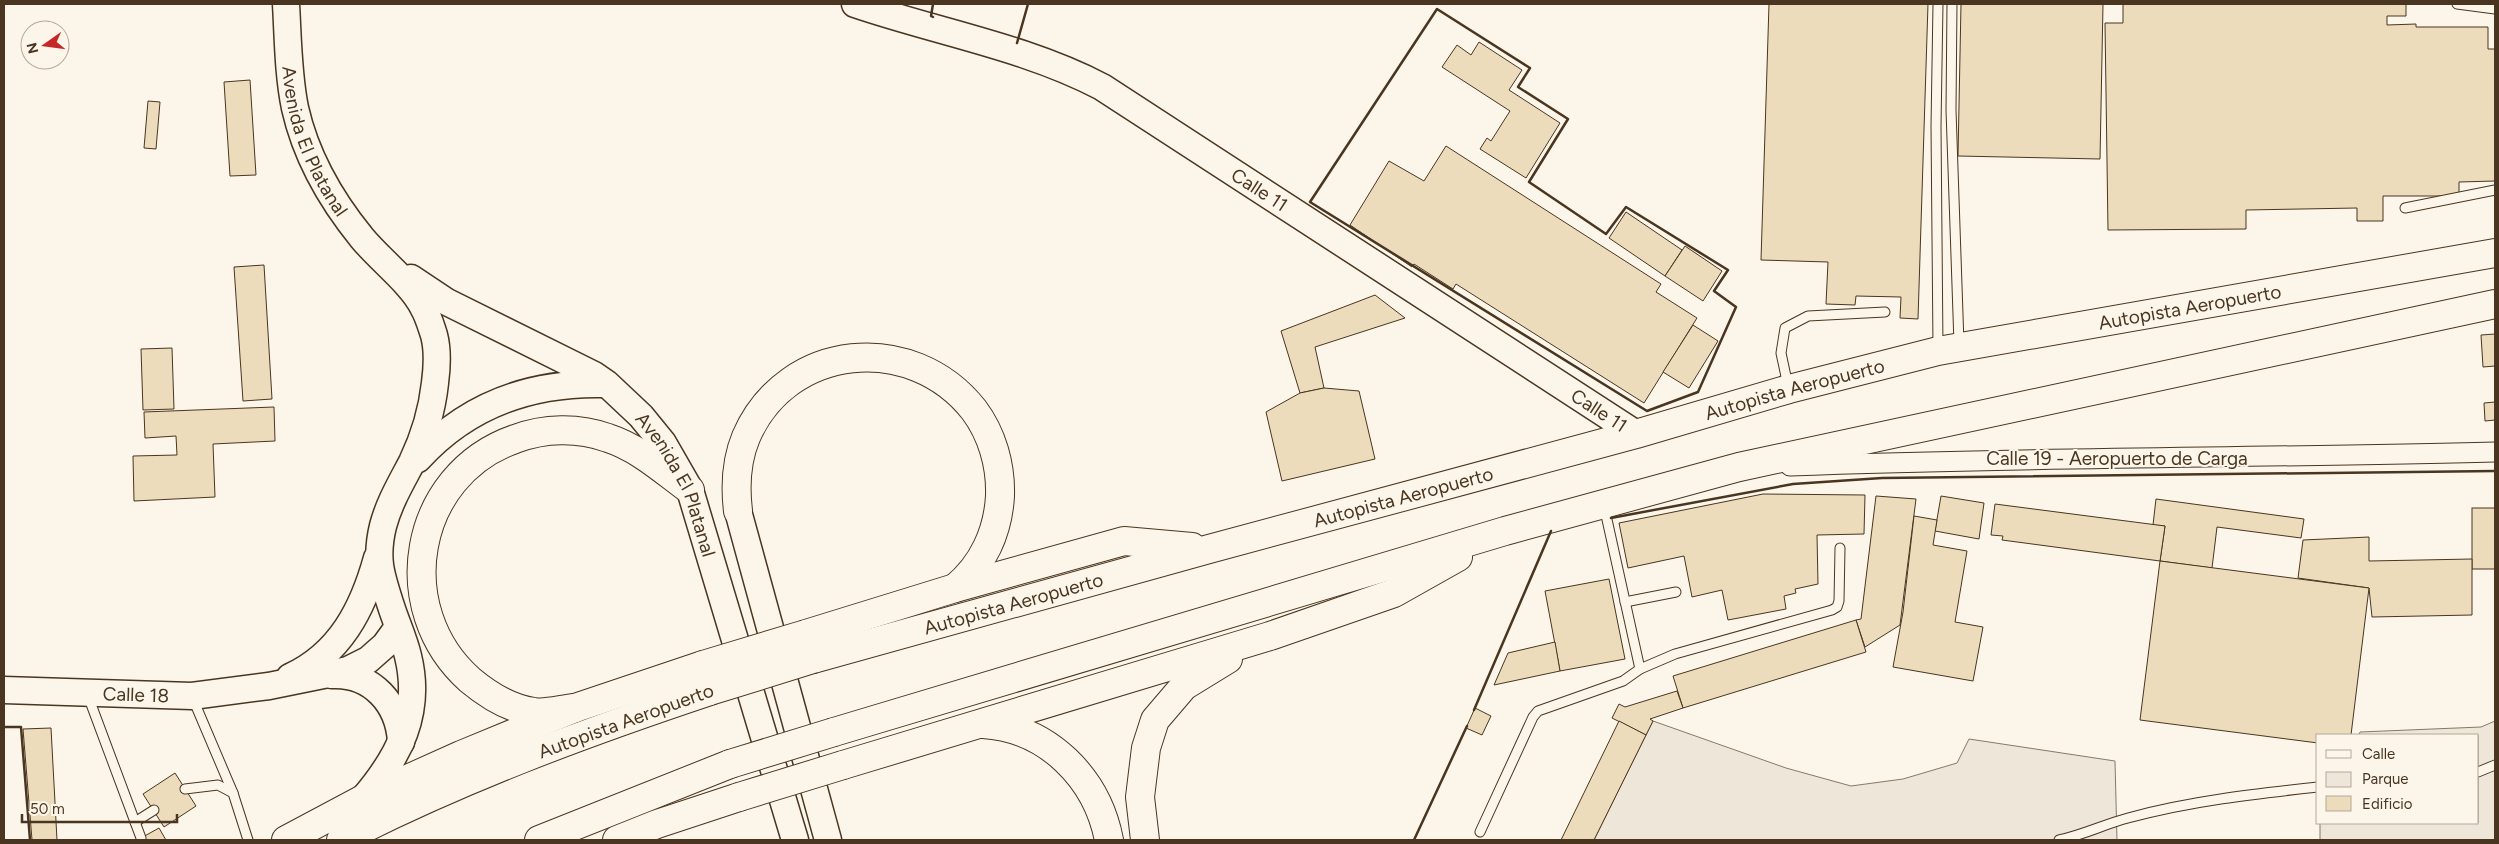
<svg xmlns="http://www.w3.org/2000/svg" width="2499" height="844" font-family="Figtree,sans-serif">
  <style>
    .green { fill: #ede6d9; stroke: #887966 }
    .building { fill: #ecdcbc; stroke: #4a3520 }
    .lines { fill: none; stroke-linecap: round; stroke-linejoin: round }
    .service-casing { stroke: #4a3520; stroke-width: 11 }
    .minor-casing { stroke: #4a3520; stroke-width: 21 }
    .secondary-casing { stroke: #4a3520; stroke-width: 29 }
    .trunk-casing { stroke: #4a3520; stroke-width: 30 }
    .service { stroke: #fbf6e9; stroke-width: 9 }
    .minor { stroke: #fbf6e9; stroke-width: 19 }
    .secondary { stroke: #fbf6e9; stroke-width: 26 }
    .trunk { stroke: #fbf6e9; stroke-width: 28 }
    .trunk-bridge-casing { stroke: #4a3520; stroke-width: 30; stroke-linecap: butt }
    .trunk-bridge { stroke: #fbf6e9; stroke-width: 28 }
    .wall { stroke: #4a3520; stroke-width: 2.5 }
    .labels { text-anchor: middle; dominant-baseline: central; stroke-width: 4; stroke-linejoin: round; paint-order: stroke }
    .street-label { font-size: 19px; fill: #4a3520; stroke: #fbf6e9 }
  </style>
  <rect width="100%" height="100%" fill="#fbf6e9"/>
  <!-- green -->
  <g class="green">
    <path d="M1653 721 1786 768 1851 786 1903 779 1957 763 1969 739 2115 761 2117 840H1594Z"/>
    <path d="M2495 721V840H2320V823H2478V735H2359L2360 732 2481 727Z"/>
  </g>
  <!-- building -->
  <g class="building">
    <path d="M1769 4H1928L1918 319 1900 318 1901 297 1856 296 1855 305 1826 304 1828 262 1761 260Z"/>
    <path d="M1961 4H2103L2100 159 1958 156Z"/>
    <path d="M2123 4H2406V16H2387V25L2416 24V27H2488V49H2495V181L2459 182V196H2383V221H2357V208L2246 210V229L2108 230 2105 23H2123Z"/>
    <path d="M1479 42 1522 70 1509 90 1560 123 1526 178 1480 149 1487 138 1491 141 1510 111 1442 67 1457 45 1471 55Z"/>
    <path d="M250 80 256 175 230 176 224 82Z"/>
    <path d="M148 101 160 102 156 149 144 148Z"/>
    <path d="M1446 146 1661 284 1656 292 1697 318 1644 403 1456 284 1453 289 1414 264 1412 267 1350 225 1389 161 1424 181Z"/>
    <path d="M1626 212 1682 250 1665 276 1609 238Z"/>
    <path d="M1685 246 1722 271 1703 301 1665 276Z"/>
    <path d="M264 265 272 399 243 401 234 267Z"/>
    <path d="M1375 295 1405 318 1315 347 1324 388 1300 393 1281 331Z"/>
    <path d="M1693 325 1718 341 1689 388 1663 372Z"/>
    <path d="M2495 334V366L2483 367 2481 335Z"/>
    <path d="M172 348 174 409 143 410 141 349Z"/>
    <path d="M1324 388 1359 391 1375 459 1282 481 1266 412 1300 393Z"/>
    <path d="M2495 402V420L2485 421 2484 403Z"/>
    <path d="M274 407 275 441 213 444 215 497 134 501 133 456 177 455 176 436 145 438 144 412Z"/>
    <path d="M1763 494 1865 495 1864 534 1817 535 1818 584 1795 589 1796 593 1784 596 1786 609 1728 620 1722 590 1692 597 1684 556 1628 568 1619 523Z"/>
    <path d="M1876 496 1916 499 1900 625 1865 647 1856 620 1861 619Z"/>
    <path d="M1941 496 1984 503 1979 539 1935 531Z"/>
    <path d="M2156 499 2304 519 2301 538 2217 527 2212 568 2160 561 2165 526 2153 525Z"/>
    <path d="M1995 504 2165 526 2160 561 2002 540 2003 536 1991 535Z"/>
    <rect x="2472" y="508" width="23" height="61"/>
    <path d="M1914 516 1937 520 1933 545 1967 551 1955 622 1983 627 1973 681 1893 667 1903 612Z"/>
    <path d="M2369 537V561L2472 559V615L2372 617 2369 588 2298 578 2303 540Z"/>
    <path d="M2160 561 2369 588 2351 735H2318V743L2140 720Z"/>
    <path d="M1609 579 1625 659 1560 671 1545 591Z"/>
    <path d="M1856 620 1866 652 1683 708 1673 676Z"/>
    <path d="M1555 642 1560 671 1494 685 1508 653Z"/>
    <path d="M1677 691 1683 708 1650 719 1653 721 1646 735 1612 718 1619 704 1625 707Z"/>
    <path d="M1475 708 1491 716 1482 735 1466 728Z"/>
    <path d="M1619 721 1646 735 1594 840H1561Z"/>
    <path d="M51 728 57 840H32L23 729Z"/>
    <path d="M175 773 196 806 164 827 143 794Z"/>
    <path d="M159 828 166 840H138L141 838Z"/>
  </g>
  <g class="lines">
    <defs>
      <g id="service">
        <path d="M1938 4 1936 126 1938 348"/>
        <path d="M1952 4 1951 110 1959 344"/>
        <path d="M2457 4 2495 9"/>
        <path d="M2405 208 2495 190"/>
        <path d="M1788 386 1781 353 1785 328 1808 316 1885 312"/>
        <path d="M1604 506 1640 669"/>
        <path d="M1625 602 1676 592"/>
        <path d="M88 696 141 838"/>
        <path d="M193 699 233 793"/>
        <path d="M2478 772 2495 765"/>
        <path d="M185 789 218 785 233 793 248 840"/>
        <path d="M135 822 154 810"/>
        <path d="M1480 832 1533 717 1538 711 1623 681 1640 669 1675 654 1832 610 1837 607 1839 601 1840 548"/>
        <path d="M2059 840C2083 835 2105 824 2128 818 2190 801 2254 794 2318 787"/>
      </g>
      <path id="minor" d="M1790 466C2025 457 2260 458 2495 452"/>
      <g id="secondary">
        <path id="s1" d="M286 4C288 38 288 74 295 108 306 157 331 200 362 238 379 259 412 284 423 307 428 315 431 326 434 335 438 350 437 368 435 383 432 411 424 437 412 462 401 483 389 503 383 526 375 559 381 575 391 606 396 622 404 639 408 656 422 713 399 757 363 799"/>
        <path id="s2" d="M855 4C937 32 1026 47 1102 87L1636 434"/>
        <path id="s3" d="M411 278 447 302 594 375 607 384 641 416 663 443 690 490 795 840"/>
        <path d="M418 459C468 404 532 382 605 384"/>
        <path d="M738 511 828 840"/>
        <path d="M332 675C372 673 399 704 401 742"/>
        <path d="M290 677C340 654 363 609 377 558"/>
        <path id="s4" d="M4 690 192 696 269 686 348 670 368 660 385 645 398 627"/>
      </g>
      <g id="trunk">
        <path d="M738 511C735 486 736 461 746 437 787 342 912 331 974 410 992 434 1001 465 1000 496 998 532 983 565 955 588"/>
        <path d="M806 634 955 588 1124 541 1192 547"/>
        <path id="s5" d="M813 659 1209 549 1636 434 1789 389 1938 351 2495 253"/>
        <path d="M575 708C562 709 546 714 534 712 511 709 488 695 470 680 390 609 412 475 515 439 544 428 578 427 608 438 639 448 664 471 690 490"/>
        <path d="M983 724C1048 728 1097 778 1109 840"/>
        <path d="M834 732 1505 531 1739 467 2495 304"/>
        <path d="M843 765 1270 636 1394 593 1458 557"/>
        <path d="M286 840 363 799 461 755 575 708 703 665"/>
        <path d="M341 840C460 779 584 733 710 691"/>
        <path d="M539 840 730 764"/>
        <path d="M617 840 657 824 739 797"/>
        <path d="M1145 840 1140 797 1146 748 1155 720 1184 686 1228 659"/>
      </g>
    </defs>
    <!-- service casing -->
    <use href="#service" class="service-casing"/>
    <!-- minor casing -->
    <use href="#minor" class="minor-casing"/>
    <!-- secondary casing -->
    <use href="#secondary" class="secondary-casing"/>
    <!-- trunk casing -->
    <use href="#trunk" class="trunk-casing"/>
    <!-- service -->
    <use href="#service" class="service"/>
    <!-- minor -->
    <use href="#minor" class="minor"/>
    <!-- secondary -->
    <use href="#secondary" class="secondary"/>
    <!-- trunk -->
    <use href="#trunk" class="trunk"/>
    <defs>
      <g id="trunk-bridge">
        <path d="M703 665 806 634"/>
        <path d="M710 691 813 659"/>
        <path d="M730 764 834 732"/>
        <path d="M739 797 843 765"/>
      </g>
    </defs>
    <!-- trunk-bridge casing -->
    <use href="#trunk-bridge" class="trunk-bridge-casing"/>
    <!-- trunk-bridge -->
    <use href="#trunk-bridge" class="trunk-bridge"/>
    <!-- wall -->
    <g class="wall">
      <path d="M933 4 931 16 933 17"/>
      <path d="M1437 9 1530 68 1518 87 1568 119 1529 182 1606 234 1626 207 1728 270 1714 291 1736 307 1698 392 1647 411 1310 202Z"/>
      <path d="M1017 43 1028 4"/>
      <path d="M1611 518 1793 484 1882 478 2495 471"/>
      <path d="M1474 710 1551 531"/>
      <path d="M4 727H21L30 840"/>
      <path d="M1414 840 1467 726"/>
    </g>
  </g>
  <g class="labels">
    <!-- street labels -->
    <g class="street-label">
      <text stroke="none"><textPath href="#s1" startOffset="142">Avenida El Platanal</textPath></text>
      <text stroke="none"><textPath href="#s2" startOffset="449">Calle 11</textPath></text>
      <text stroke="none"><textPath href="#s5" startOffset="1422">Autopista Aeropuerto</textPath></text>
      <text stroke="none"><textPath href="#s5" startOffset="1018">Autopista Aeropuerto</textPath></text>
      <text stroke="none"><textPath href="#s2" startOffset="854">Calle 11</textPath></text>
      <text x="2117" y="458">Calle 19 - Aeropuerto de Carga</text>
      <text stroke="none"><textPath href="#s3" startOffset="348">Avenida El Platanal</textPath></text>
      <text stroke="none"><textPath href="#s5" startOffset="612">Autopista Aeropuerto</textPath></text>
      <text stroke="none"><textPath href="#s5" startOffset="208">Autopista Aeropuerto</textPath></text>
      <text stroke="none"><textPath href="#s4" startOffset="132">Calle 18</textPath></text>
      <text transform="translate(626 721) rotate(-20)">Autopista Aeropuerto</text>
    </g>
  </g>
  <!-- border -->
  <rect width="2499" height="844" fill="none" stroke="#4a3520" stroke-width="10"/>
  <!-- legend -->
  <rect x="2316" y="734" width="162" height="90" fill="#fbf6e9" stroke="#b4a999"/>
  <rect x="2326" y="750" width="25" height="8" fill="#fbf6e9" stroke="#b4a999"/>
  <text x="2362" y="759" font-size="15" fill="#4a3520">Calle</text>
  <rect x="2326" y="772" width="25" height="15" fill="#ede6d9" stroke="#b4a999"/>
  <text x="2362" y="784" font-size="15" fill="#4a3520">Parque</text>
  <rect x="2326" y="796" width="25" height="15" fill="#ecdcbc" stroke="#b4a999"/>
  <text x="2362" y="809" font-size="15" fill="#4a3520">Edificio</text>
  <!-- north arrow -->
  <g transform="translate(45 45) rotate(256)"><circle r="24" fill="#fbf6e9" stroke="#b4a999"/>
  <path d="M0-4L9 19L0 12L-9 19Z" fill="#c62828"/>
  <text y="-8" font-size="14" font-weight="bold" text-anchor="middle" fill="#4a3520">N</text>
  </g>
  <!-- scale -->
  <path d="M22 814v8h155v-8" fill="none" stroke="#4a3520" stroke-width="2.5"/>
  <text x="30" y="814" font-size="15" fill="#4a3520" stroke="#fbf6e9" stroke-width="4" paint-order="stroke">50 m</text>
</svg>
